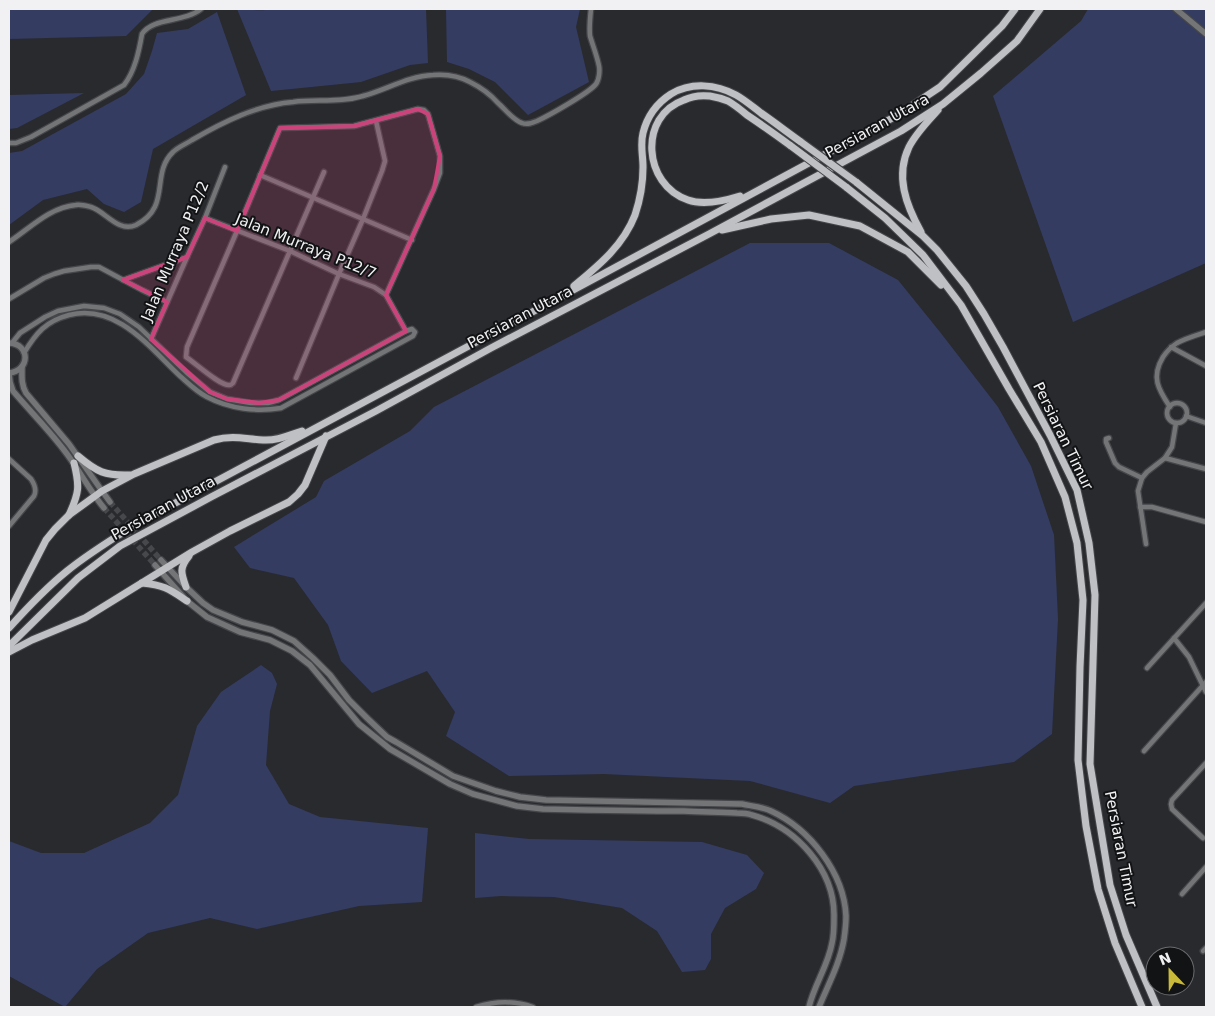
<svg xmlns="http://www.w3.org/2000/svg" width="1215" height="1016" font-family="'DejaVu Sans',sans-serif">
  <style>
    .green { fill: #343c62 }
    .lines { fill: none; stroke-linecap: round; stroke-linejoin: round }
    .tertiary-tunnel { stroke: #47484c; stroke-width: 5.5; stroke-dasharray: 5.5 3; stroke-linecap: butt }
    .minor-casing { stroke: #45464a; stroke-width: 7 }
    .tertiary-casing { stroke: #45464a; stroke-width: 8 }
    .primary-casing { stroke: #45464a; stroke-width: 9 }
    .minor { stroke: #747577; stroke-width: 4.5 }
    .tertiary { stroke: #747577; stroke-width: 5.5 }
    .primary { stroke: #bec0c4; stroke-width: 7 }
    .primary-bridge-casing { stroke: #45464a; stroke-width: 9; stroke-linecap: butt }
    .primary-bridge { stroke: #bec0c4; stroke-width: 7 }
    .marked { fill: #cb437a; fill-opacity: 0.2; stroke: #cb437a; stroke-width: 4; stroke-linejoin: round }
    .labels { text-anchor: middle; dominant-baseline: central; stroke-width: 4; stroke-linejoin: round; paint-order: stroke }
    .street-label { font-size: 15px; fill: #f1f1f4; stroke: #121315 }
  </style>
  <rect width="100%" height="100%" fill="#292a2e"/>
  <!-- green -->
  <g class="green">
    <path d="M9 9H164L152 10 126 36 9 39Z"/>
    <path d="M237 9C247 9 263 12 270 9H426L428 63 410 65 361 82 271 91Z"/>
    <path d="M446 9H580L576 27 589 82 528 115 495 82 469 69 447 62Z"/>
    <path d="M1088 9H1206V263L1073 322 993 96 1081 21Z"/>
    <path d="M217 12 246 95 153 149 141 202 124 212 104 204 87 189 43 200 9 225V153L22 151 126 94 144 74 152 51 157 33 188 29Z"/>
    <path d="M84 93 17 128 9 129V95Z"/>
    <path d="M750 243H829L898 280 940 332 998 407 1031 466 1054 535 1058 619 1052 734 1014 762 854 786 830 803 750 781 604 774 509 776 446 736 455 712 427 671 372 693 341 661 328 625 294 578 250 568 234 547 316 497 324 481 410 431 434 407Z"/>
    <path d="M261 665 272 673 277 684 270 711 266 765 289 804 320 817 428 828 422 902 359 906 257 929 210 918 148 933 97 969 65 1007 9 976V841L41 853H84L150 823 178 795 197 726 221 692Z"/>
    <path d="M475 833 529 839 702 842 747 855 764 873 756 889 725 908 711 934V959L705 970 682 972 657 931 622 908 554 897 501 896 475 898Z"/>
  </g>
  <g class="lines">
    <!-- tertiary-tunnel -->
    <g class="tertiary-tunnel">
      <path d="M110 502 161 560"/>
      <path d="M104 508 155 565"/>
    </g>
    <defs>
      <g id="minor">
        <path d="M9 143H16L31 137 124 85C135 71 139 51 142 34 153 17 184 23 201 9"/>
        <path d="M324 172 233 383C232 384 231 385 230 385 221 387 194 362 186 357L187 347 237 231 280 128 354 126 418 109 424 110 428 114 440 156V173L434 189 386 295"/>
        <path d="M260 175 412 240"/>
        <path d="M205 218 290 251 339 274 374 287 386 295 406 331"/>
        <path d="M9 242C29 229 50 207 76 205 80 204 87 206 91 207 105 211 118 233 136 225 172 207 150 174 173 152 178 147 186 144 192 140 223 122 257 105 293 102 316 99 340 103 363 96 386 90 408 76 433 75 445 74 459 76 470 82 480 87 491 95 498 103 505 109 513 120 522 123 527 125 532 123 537 121 548 116 589 93 596 84 599 80 600 71 599 66 597 56 593 46 590 36 589 27 590 18 591 9"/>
        <path d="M123 280 187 257"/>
        <path d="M9 299 44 278 54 274 64 271 91 267H99L142 290 167 302"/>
        <path d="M151 339 187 257 205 218 225 167"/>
        <path d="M12 343 20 333 45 317 58 311 84 306 104 308 120 314 139 327 187 373 210 392 227 399 251 403H268L279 400 406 331 412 329 415 332 413 336 281 408C257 412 230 409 207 397 197 392 189 384 180 376 150 348 117 303 69 315 46 321 36 333 24 353"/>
        <path d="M1171 347 1206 366"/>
        <path d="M296 378 339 274 363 219 382 171 385 161 376 121"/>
        <circle cx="1177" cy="413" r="10"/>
        <path d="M1170 407C1158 389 1151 377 1163 357 1167 351 1171 347 1177 343 1186 338 1197 335 1206 332"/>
        <path d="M1186 416 1206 423"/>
        <path d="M1109 438 1106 439V442L1115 463 1119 467 1142 478"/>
        <path d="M1165 458 1206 469"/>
        <path d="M9 459 31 479C35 485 37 490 34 496L9 526"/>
        <path d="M1140 507H1152L1206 522"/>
        <path d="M1146 544 1138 491 1142 478 1147 472 1165 458 1172 447 1176 423"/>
        <path d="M1174 638 1189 657 1206 692"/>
        <path d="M1147 668 1206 603"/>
        <path d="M1144 751 1206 682"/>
        <path d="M1203 838 1172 809 1171 804 1172 800 1206 763"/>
        <path d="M1182 894 1206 867"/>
        <path d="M1203 951 1206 948"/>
        <path d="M476 1007C495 1001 513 1000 533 1007"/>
      </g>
      <g id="tertiary">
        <path d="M1176 9 1206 34"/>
        <path d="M9 343C31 344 30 371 9 373L10 382 13 391C30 411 48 429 64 450 79 469 89 490 104 508"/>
        <path d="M22 367C22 376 21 384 26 393L69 444 102 491 110 502"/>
        <path d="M161 560 186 587 203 603 213 610 242 622 272 630 294 641 313 658 330 675 349 700 367 718 387 737 396 742 453 776 496 791 520 797 546 800 742 804C751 806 763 807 771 811 810 829 844 873 846 916 846 923 845 932 844 939 840 963 828 985 819 1007"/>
        <path d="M155 565 187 601 207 617 240 632 270 640 292 651 310 665 359 724 390 749 450 784 473 794 517 806 543 809C590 810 637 811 684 811 701 812 719 812 737 813 742 813 747 813 752 815 796 827 835 870 834 917 834 925 834 935 832 943 828 966 814 985 809 1007"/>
      </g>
      <g id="primary">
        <path d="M856 182 923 236 937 250 966 286 984 314 1003 347 1050 435 1077 490 1089 543 1095 595 1090 764 1110 885 1126 935 1157 1007"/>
        <path d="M846 187 885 218 923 255 961 305 1009 389 1041 442 1065 497 1077 543 1083 600 1080 667 1078 760 1086 826 1098 889 1115 943 1142 1007"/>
        <path d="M740 196C724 201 704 206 688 200 643 185 638 116 684 100 692 96 701 95 710 96 716 97 723 99 728 101 735 105 741 110 747 115 762 125 776 135 791 146"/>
        <path d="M722 230 771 219 809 215 860 226 908 252 941 285"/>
        <path d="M921 232C906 205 895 176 909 147 916 133 928 121 938 110"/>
        <path d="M574 286C598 266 623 246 635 215 640 200 643 183 643 167 643 155 640 145 643 133 647 117 657 103 671 94 691 82 716 84 736 95 745 100 753 107 761 113 774 122 787 132 801 142"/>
        <path d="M78 456C97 472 105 476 130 475"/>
        <path d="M69 515C79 493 80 487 74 463"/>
        <path d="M142 583C164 585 169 589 187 601"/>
        <path d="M186 587C181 573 179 568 189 556"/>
        <path d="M9 612 46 540 55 529 69 515 102 491 134 474 214 440C233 435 245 439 263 440 277 441 289 435 302 431"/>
        <path d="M9 628C27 608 46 588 67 571 89 553 114 538 138 523L564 295 898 115 940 87 1002 26 1015 9"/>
        <path d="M9 646 78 578 120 546 211 497 376 411 491 348 709 234 901 131 943 104 981 73 1017 41 1040 9"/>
        <path d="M9 652 32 640 85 618 192 552 230 531 289 502 298 494 305 485 326 436"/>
      </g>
    </defs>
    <!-- minor casing -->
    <use href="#minor" class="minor-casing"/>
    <!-- tertiary casing -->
    <use href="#tertiary" class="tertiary-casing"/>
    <!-- primary casing -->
    <use href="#primary" class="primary-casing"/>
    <!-- minor -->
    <use href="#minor" class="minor"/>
    <!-- tertiary -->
    <use href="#tertiary" class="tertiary"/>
    <!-- primary -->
    <use href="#primary" class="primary"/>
    <defs>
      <g id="primary-bridge">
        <path d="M801 142 856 182"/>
        <path d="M791 146 846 187"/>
      </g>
    </defs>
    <!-- primary-bridge casing -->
    <use href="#primary-bridge" class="primary-bridge-casing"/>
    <!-- primary-bridge -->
    <use href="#primary-bridge" class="primary-bridge"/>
  </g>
  <!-- marked area -->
  <path class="marked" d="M418 109 428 114 440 156 434 189 386 295 406 331 279 400 259 403 227 399 210 392 151 339 167 302 123 280 187 257 205 218 237 231 280 128 354 126Z"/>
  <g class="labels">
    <!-- street labels -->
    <g class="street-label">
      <text transform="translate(877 126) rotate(-29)">Persiaran Utara</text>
      <text transform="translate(306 246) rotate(22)">Jalan Murraya P12/7</text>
      <text transform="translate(175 251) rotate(-67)">Jalan Murraya P12/2</text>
      <text transform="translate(520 317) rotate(-28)">Persiaran Utara</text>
      <text transform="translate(1063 436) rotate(64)">Persiaran Timur</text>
      <text transform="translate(163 508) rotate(-29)">Persiaran Utara</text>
      <text transform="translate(1121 849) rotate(79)">Persiaran Timur</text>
    </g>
  </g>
  <!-- border -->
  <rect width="1215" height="1016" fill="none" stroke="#f1f1f4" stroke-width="20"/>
  <!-- north arrow -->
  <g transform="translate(1170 971) rotate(338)"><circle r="24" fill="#121315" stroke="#6b6c6e"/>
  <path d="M0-4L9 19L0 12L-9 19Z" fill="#c9ba3a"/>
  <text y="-8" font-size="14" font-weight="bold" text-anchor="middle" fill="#f1f1f4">N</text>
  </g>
</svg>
